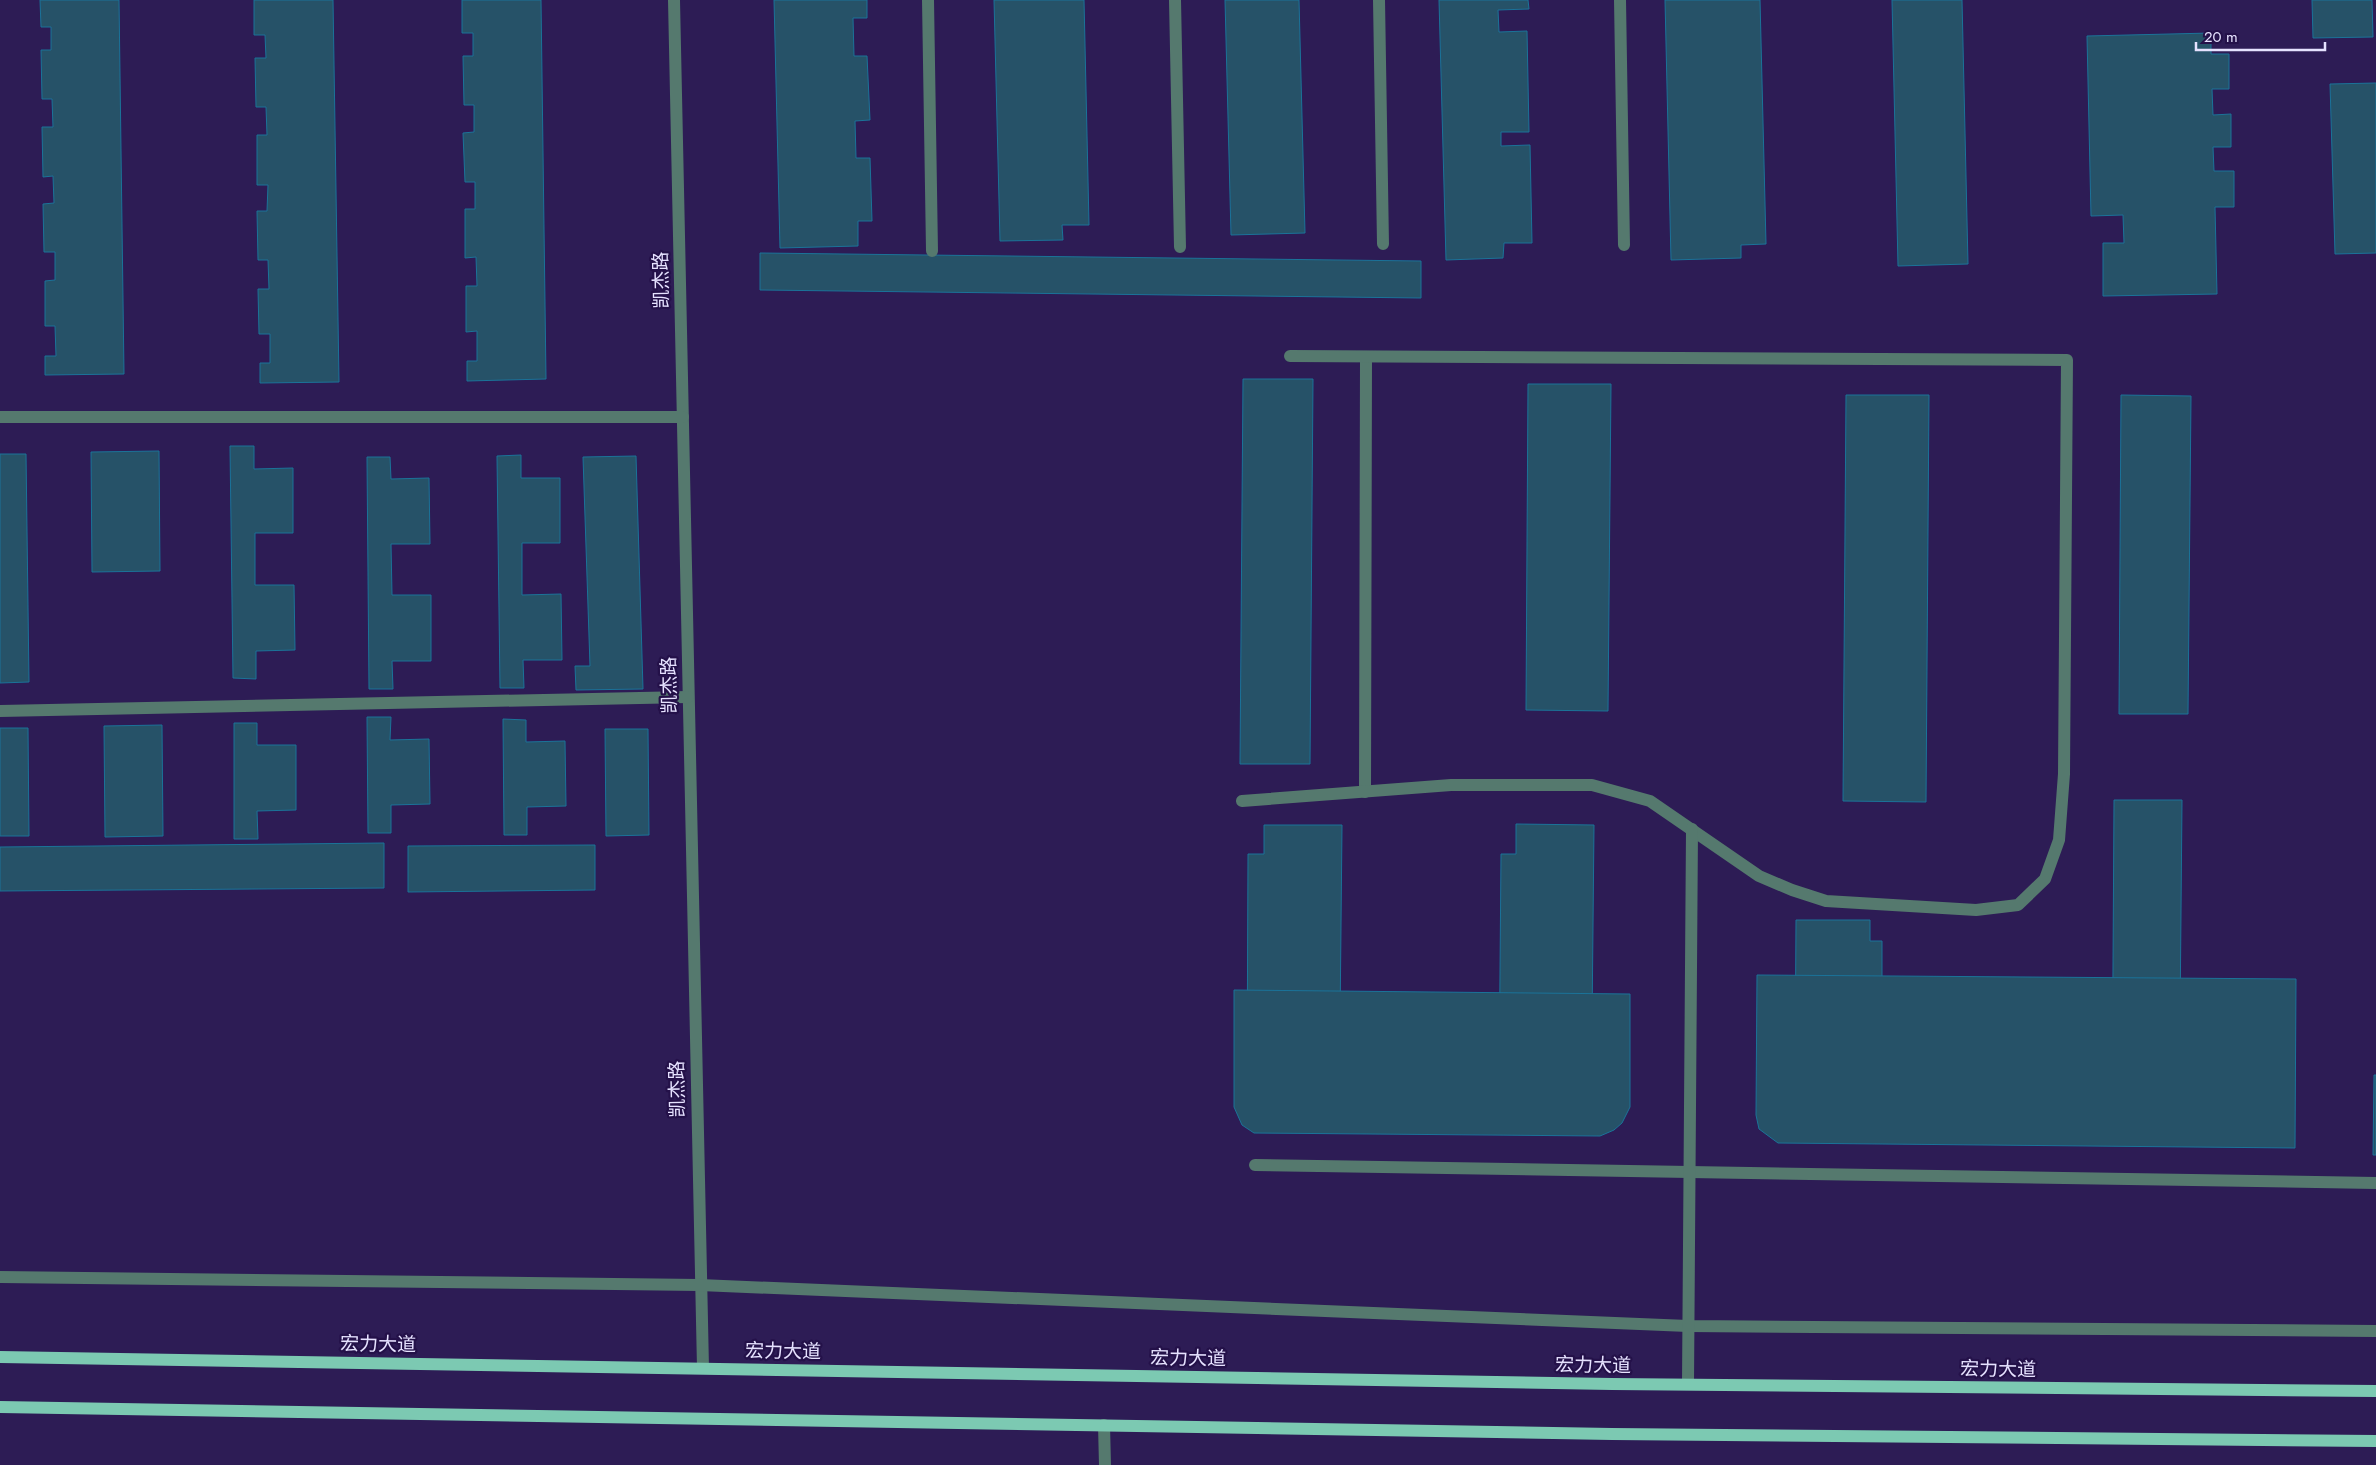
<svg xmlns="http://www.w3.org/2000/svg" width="2376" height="1465" font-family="Jost,'Noto Sans SC',sans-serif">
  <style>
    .building { fill: #265268; stroke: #1b7399 }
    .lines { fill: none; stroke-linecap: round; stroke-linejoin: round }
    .minor { stroke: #55796e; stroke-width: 12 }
    .major { stroke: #7cc9b2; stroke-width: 12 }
    .labels { text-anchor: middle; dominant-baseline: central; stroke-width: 4.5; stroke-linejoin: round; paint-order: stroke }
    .street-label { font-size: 19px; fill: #e6e2ff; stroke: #241149 }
  </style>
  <rect width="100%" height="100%" fill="#2d1c55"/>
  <!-- building -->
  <g class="building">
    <path d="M40 0H119L124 374 45 375V356H56L55 326H45V281L55 280V252H44L43 204 54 203 53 176 43 177 42 127H53L52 99H42L41 50H51V27H41Z"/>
    <path d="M254 0H333L339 382 260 383V363H270V334H259L258 289H269L268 260H258L257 211H267L268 185H257V135H267L266 107H256L255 58H266L265 35H254Z"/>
    <path d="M462 0H541L546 379 467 381V361H477V331L466 332V286H477L476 257 465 258V209H475V182H465L463 133 474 132V105H464L463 56H473V33H462Z"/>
    <path d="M774 0H867V18H853L854 56H867L870 120 855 121 856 158H870L872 221H858V246L780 248Z"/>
    <path d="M994 0H1084L1089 225H1062L1063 240 1000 241Z"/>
    <path d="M1225 0H1299L1305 233 1231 235Z"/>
    <path d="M1439 0H1528L1529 9 1498 10 1499 32 1527 31 1529 132H1501V146L1530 145 1532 243H1504L1503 258 1446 260Z"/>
    <path d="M1665 0H1760L1766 244 1741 245V258L1671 260Z"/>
    <path d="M1892 0H1962L1968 264 1898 266Z"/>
    <path d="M2312 0H2372L2373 37 2313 38Z"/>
    <path d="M2211 33V54H2229V89H2212L2213 115 2231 114V147H2213L2214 171H2234V207H2215L2217 294 2103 296V243H2124L2123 215 2091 216 2087 36Z"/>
    <path d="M2376 83V253L2335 254 2330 84Z"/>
    <path d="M760 253 1421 261V298L760 290Z"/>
    <path d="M1243 379H1313L1310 764H1240Z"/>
    <path d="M1528 384H1611L1608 711 1526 710Z"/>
    <path d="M1846 395H1929L1926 802 1843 801Z"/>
    <path d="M2121 395 2191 396 2188 714H2119Z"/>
    <path d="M230 446H254V469L293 468V533H255V585H294L295 650 256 651V679L233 678Z"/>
    <path d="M159 451 160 571 92 572 91 452Z"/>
    <path d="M0 454H26L29 682 0 683Z"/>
    <path d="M521 455V478H560V543H522V595L561 594 562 660H523L524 688H500L497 456Z"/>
    <path d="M636 456 643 689 576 690 575 666H590L583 457Z"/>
    <path d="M367 457H390L391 479 429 478 430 544H391L392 595H431V661H392L393 689H369Z"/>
    <path d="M367 717H391L390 740 429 739 430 804 391 805V833H368Z"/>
    <path d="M503 719 526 720V742L565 741 566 806 527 807V835H504Z"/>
    <path d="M234 723H257V745H296V810L257 811 258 839H234Z"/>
    <path d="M162 725 163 836 105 837 104 726Z"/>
    <path d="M0 728H28L29 836H0Z"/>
    <path d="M605 729H648L649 835 606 836Z"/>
    <path d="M2114 800H2182L2179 1136H2112Z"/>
    <path d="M1516 824 1594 825 1591 1126 1514 1125V1092H1499L1501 854H1516Z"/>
    <path d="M1264 825H1342L1339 1126 1262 1125V1092H1247L1248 854H1264Z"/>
    <path d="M384 843V888L0 891V847Z"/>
    <path d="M595 845V890L408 892V846Z"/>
    <path d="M1796 920H1870V941H1882V985H1869V1019H1881V1058H1869V1081L1795 1080Z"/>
    <path d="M1757 975 2296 979 2295 1148 1778 1143 1759 1129 1756 1115Z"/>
    <path d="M1234 990 1630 994V1107L1622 1123 1614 1130 1600 1136 1254 1133 1242 1125 1234 1107Z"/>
    <path d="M2374 1075H2376V1155H2373Z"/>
  </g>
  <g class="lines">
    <!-- minor -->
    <g class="minor">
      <path d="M674 0 703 1368"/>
      <path d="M928 0 932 251"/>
      <path d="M1175 0 1180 247"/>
      <path d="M1379 0 1383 244"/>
      <path d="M1620 0 1624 245"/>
      <path d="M0 417H683"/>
      <path d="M0 711 688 697"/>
      <path d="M1365 792 1366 357"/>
      <path d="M1242 801 1451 785H1592L1650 801 1759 876 1792 890 1826 901 1976 910 2018 905 2045 879 2059 840 2064 774 2067 360 1290 356"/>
      <path d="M1255 1165 2376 1183"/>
      <path d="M0 1277 700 1285 1688 1326 2376 1331"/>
      <path d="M1688 1384 1692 829"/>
      <path d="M1104 1425 1105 1465"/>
    </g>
    <!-- major -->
    <g class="major">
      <path d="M0 1357 1612 1384 2376 1391"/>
      <path d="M0 1407 1612 1434 2376 1441"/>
    </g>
  </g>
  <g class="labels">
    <!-- street labels -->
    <g class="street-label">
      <text transform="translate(661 280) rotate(-91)">凯杰路</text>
      <text transform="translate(669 685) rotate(-91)">凯杰路</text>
      <text transform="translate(677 1089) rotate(-91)">凯杰路</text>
      <text transform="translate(378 1344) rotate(1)">宏力大道</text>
      <text transform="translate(783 1351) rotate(1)">宏力大道</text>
      <text transform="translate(1188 1358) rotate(1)">宏力大道</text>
      <text transform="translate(1593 1365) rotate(1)">宏力大道</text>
      <text transform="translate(1998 1369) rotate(1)">宏力大道</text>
    </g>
  </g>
  <!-- scale -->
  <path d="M2196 42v8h129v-8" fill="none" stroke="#e6e2ff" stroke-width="2.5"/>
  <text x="2204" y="42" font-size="15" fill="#e6e2ff" stroke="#241149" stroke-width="4" paint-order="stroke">20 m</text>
</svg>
